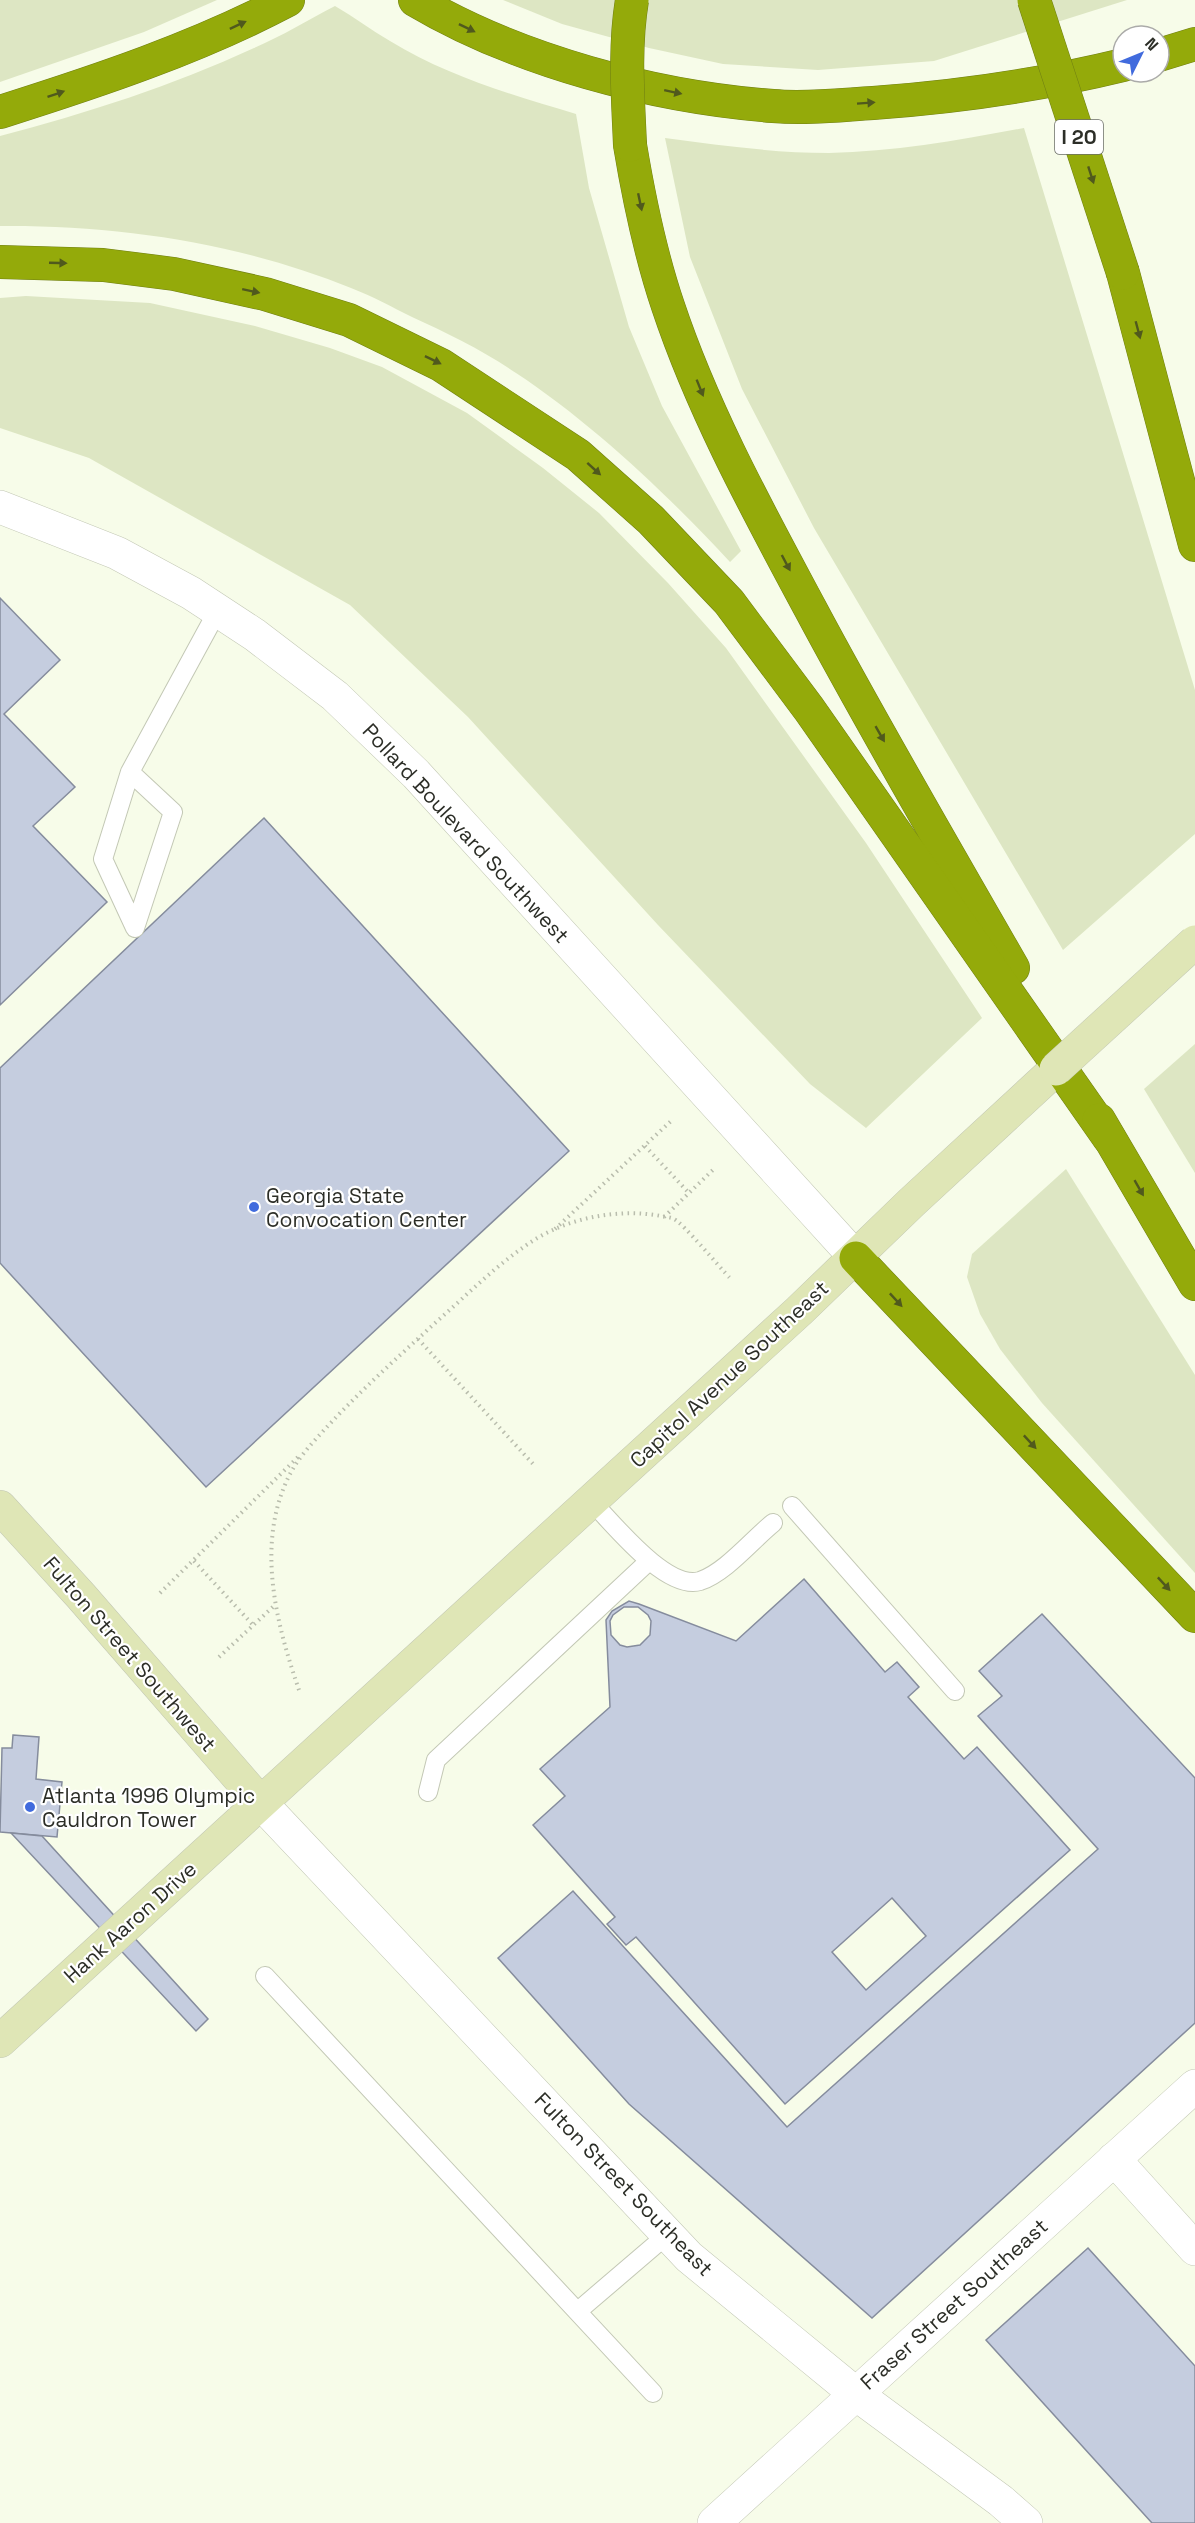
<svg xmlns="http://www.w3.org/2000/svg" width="1195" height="2523" font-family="'Space Grotesk',sans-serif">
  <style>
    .green { fill: #dde6c3 }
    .building { fill: #c5cddf; stroke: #858c9d; stroke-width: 1.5; fill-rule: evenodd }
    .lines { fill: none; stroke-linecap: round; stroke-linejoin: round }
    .service-casing { stroke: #c3c8b5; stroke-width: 20 }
    .minor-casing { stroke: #c3c8b5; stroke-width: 34 }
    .tertiary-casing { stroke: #c3c8b5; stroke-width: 34 }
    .secondary-casing { stroke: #c3c8b5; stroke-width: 34 }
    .motorway-casing { stroke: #707f14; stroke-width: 34 }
    .path { stroke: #b9bdad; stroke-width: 4; stroke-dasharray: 1.5 4.5; stroke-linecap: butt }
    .service { stroke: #fff; stroke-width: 18 }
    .minor { stroke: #fff; stroke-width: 33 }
    .tertiary { stroke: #fff; stroke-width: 33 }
    .secondary { stroke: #dfe6b6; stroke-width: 33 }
    .motorway { stroke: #94aa0a; stroke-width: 33 }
    .secondary-bridge-casing { stroke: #c3c8b5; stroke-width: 34; stroke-linecap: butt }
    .motorway-bridge-casing { stroke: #707f14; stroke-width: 34; stroke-linecap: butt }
    .secondary-bridge { stroke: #dfe6b6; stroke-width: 33 }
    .motorway-bridge { stroke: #94aa0a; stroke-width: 33 }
    .oneway { fill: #50591d }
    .poi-dot { fill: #416bdd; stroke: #fff; stroke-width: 2 }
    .labels { text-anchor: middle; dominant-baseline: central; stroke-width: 4.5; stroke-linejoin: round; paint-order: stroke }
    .shield { fill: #fff; stroke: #6b6d68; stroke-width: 1.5 }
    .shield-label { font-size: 20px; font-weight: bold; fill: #2c2e27 }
    .street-label { font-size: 21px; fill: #2c2e27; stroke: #fff }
    .poi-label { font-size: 21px; fill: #2c2e27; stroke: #fff; text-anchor: start }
  </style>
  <rect width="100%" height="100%" fill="#f7fce9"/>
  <!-- green -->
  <g class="green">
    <path d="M0 0H217L144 32 0 82Z"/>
    <path d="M503 0H1127L934 61 818 70 723 64 649 48 562 24Z"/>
    <path d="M335 6C354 17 371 30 390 41 447 76 512 95 576 114L589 188 629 327 662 406 741 551 730 562C668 495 592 423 516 373 484 351 447 333 412 317 392 307 372 296 351 288 240 243 119 225 0 226V136C87 113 172 86 254 48 282 36 308 20 335 6Z"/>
    <path d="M1024 128 1195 690V834L1063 950 814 528 742 389 690 257 665 138C719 145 774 153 829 153 894 152 960 140 1024 128Z"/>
    <path d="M26 296 150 303 255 326 330 348 382 367 467 413 543 468 599 513 668 583 726 648 866 843 982 1018 866 1128 810 1084 658 925 468 717 350 605 89 458 0 428V298Z"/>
    <path d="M1195 1044V1173L1144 1089Z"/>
    <path d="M1066 1169 1195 1375V1573L1042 1403 1000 1349 980 1314 967 1277 972 1254Z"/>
  </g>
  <!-- building -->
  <g class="building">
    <path d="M0 598 60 660 4 714 75 787 33 826 107 902 0 1005Z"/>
    <path d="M264 818 569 1151 206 1487 0 1263V1068Z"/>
    <path d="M804 1579 885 1672 897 1662 919 1687 908 1697 964 1759 977 1747 1070 1850 785 2104 636 1937 626 1945 607 1924 615 1917 533 1825 565 1796 540 1769 610 1707 606 1620 612 1611 629 1601 639 1604 736 1641ZM624 1607H638L648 1615 651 1621 650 1635 640 1645 627 1647 620 1645 611 1635 610 1621 613 1615ZM892 1898 926 1936 866 1990 832 1952Z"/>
    <path d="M1042 1614 1195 1778V2023L872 2318 629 2104 498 1958 573 1891 787 2127 1098 1849 978 1716 1002 1696 979 1671Z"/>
    <path d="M13 1735 39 1737 36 1779 62 1782 57 1837 0 1832 2 1748H12Z"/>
    <path d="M11 1833 42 1836 208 2019 196 2031Z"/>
    <path d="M1088 2248 1195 2366V2523H1152L986 2340Z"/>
  </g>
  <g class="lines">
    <defs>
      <g id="service">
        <path d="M130 772 173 812 135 928 103 859 130 772 218 610"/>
        <path d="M591 1501C613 1523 666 1591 700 1581 725 1573 752 1540 773 1523"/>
        <path d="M792 1506 955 1691"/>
        <path d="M428 1792 436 1760 649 1561"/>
        <path d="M265 1976 653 2393"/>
        <path d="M578 2311 668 2234"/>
      </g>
      <g id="minor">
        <path d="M1114 2159 1195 2249"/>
        <path d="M714 2523 1195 2086"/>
      </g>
      <g id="tertiary">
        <path d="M0 507 117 553 191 593 255 635 335 696 416 774 856 1258"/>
        <path d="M260 1802 689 2257 856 2394 1001 2501 1026 2523"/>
      </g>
      <g id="secondary">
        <path d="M0 1507 81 1596 260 1802"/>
        <path d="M0 2041 799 1311 912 1202 1056 1069"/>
      </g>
      <g id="motorway">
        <path d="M415 0C518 61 654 97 773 106 806 109 840 105 873 103 957 97 1041 85 1123 65"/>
        <path d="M1159 55 1195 44"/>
        <path d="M0 112C98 81 197 48 288 0"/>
        <path d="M630 145C639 199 650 253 668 306 703 411 758 511 810 608 875 730 945 849 1013 968"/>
        <path d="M0 262 103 265 174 274 265 294 349 320 441 365 578 455 651 520 729 602 809 709 1109 1138"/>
        <path d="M1123 273 1195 545"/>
        <path d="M1099 1120 1195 1284"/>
        <path d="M856 1258 1195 1616"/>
      </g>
    </defs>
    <!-- service casing -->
    <use href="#service" class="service-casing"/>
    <!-- minor casing -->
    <use href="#minor" class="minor-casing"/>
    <!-- tertiary casing -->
    <use href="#tertiary" class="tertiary-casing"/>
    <!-- secondary casing -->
    <use href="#secondary" class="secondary-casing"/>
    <!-- motorway casing -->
    <use href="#motorway" class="motorway-casing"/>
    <!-- path -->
    <g class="path">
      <path d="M645 1146 689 1193"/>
      <path d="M664 1217 715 1168"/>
      <path d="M555 1229 671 1121"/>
      <path d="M418 1339 534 1465"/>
      <path d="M194 1561 253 1625"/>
      <path d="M160 1593 300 1455"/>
      <path d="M219 1657 275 1605"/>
      <path d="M299 1690C276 1623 256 1545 288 1478 297 1459 312 1443 326 1428 360 1391 397 1358 434 1324 465 1297 496 1265 531 1242 567 1218 618 1208 661 1216 665 1217 671 1217 674 1219 683 1223 720 1268 730 1278"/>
    </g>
    <!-- service -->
    <use href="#service" class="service"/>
    <!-- minor -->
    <use href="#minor" class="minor"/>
    <!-- tertiary -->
    <use href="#tertiary" class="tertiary"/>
    <!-- secondary -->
    <use href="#secondary" class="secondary"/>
    <!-- motorway -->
    <use href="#motorway" class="motorway"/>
    <defs>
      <path id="secondary-bridge" d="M1056 1069 1195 942"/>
      <g id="motorway-bridge">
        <path d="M1034 0 1123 273"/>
        <path d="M630 145C628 97 624 48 632 0"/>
      </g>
    </defs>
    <!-- secondary-bridge casing -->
    <use href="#secondary-bridge" class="secondary-bridge-casing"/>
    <!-- motorway-bridge casing -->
    <use href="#motorway-bridge" class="motorway-bridge-casing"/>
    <!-- secondary-bridge -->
    <use href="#secondary-bridge" class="secondary-bridge"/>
    <!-- motorway-bridge -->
    <use href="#motorway-bridge" class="motorway-bridge"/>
  </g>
  <!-- one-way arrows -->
  <defs><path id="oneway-solid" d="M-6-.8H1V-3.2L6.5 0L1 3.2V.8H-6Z" transform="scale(1.5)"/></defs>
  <g class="oneway">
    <use href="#oneway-solid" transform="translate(238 25) rotate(-25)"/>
    <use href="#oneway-solid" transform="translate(467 28) rotate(26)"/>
    <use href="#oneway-solid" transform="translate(673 92) rotate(12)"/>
    <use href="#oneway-solid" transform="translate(56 94) rotate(-19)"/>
    <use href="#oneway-solid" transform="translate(866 103) rotate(-4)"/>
    <use href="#oneway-solid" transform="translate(1091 175) rotate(72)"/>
    <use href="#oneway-solid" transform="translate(640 202) rotate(78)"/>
    <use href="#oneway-solid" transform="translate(58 263) rotate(2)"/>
    <use href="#oneway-solid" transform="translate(251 291) rotate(12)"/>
    <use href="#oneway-solid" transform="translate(1138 330) rotate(75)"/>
    <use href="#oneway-solid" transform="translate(433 360) rotate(26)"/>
    <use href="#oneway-solid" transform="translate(700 388) rotate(68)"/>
    <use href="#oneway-solid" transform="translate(594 469) rotate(42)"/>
    <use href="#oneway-solid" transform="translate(786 563) rotate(62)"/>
    <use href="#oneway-solid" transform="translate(880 734) rotate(60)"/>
    <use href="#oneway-solid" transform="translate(1139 1188) rotate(60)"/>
    <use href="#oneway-solid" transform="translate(896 1300) rotate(47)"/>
    <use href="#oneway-solid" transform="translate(1030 1442) rotate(47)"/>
    <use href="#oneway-solid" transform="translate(1164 1584) rotate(47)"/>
  </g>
  <!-- markers -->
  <g class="poi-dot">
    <circle cx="254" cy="1207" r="6"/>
    <circle cx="30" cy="1807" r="6"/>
  </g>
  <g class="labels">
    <!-- shield labels -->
    <rect class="shield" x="1055" y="120" width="48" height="34" rx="4.5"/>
    <g class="shield-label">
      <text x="1079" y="137">I 20</text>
    </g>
    <!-- street labels -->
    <g class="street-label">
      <text transform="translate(466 833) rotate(47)">Pollard Boulevard Southwest</text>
      <text transform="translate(729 1374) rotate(-43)">Capitol Avenue Southeast</text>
      <text transform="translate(130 1654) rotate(49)">Fulton Street Southwest</text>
      <text transform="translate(130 1922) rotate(-42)">Hank Aaron Drive</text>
      <text transform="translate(624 2184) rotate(46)">Fulton Street Southeast</text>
      <text transform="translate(954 2304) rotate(-42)">Fraser Street Southeast</text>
    </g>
    <!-- poi labels -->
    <g class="poi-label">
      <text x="266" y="1195">Georgia State<tspan x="266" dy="24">Convocation Center</tspan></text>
      <text x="42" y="1795">Atlanta 1996 Olympic<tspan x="42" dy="24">Cauldron Tower</tspan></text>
    </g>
  </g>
  <!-- north arrow -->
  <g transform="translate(1141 54) rotate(47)"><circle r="28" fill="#ffffff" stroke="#ababa9" stroke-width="1.5"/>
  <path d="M0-4.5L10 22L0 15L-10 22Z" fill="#416bdd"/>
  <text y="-9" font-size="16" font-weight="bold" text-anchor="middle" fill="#2c2e27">N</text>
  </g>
</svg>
